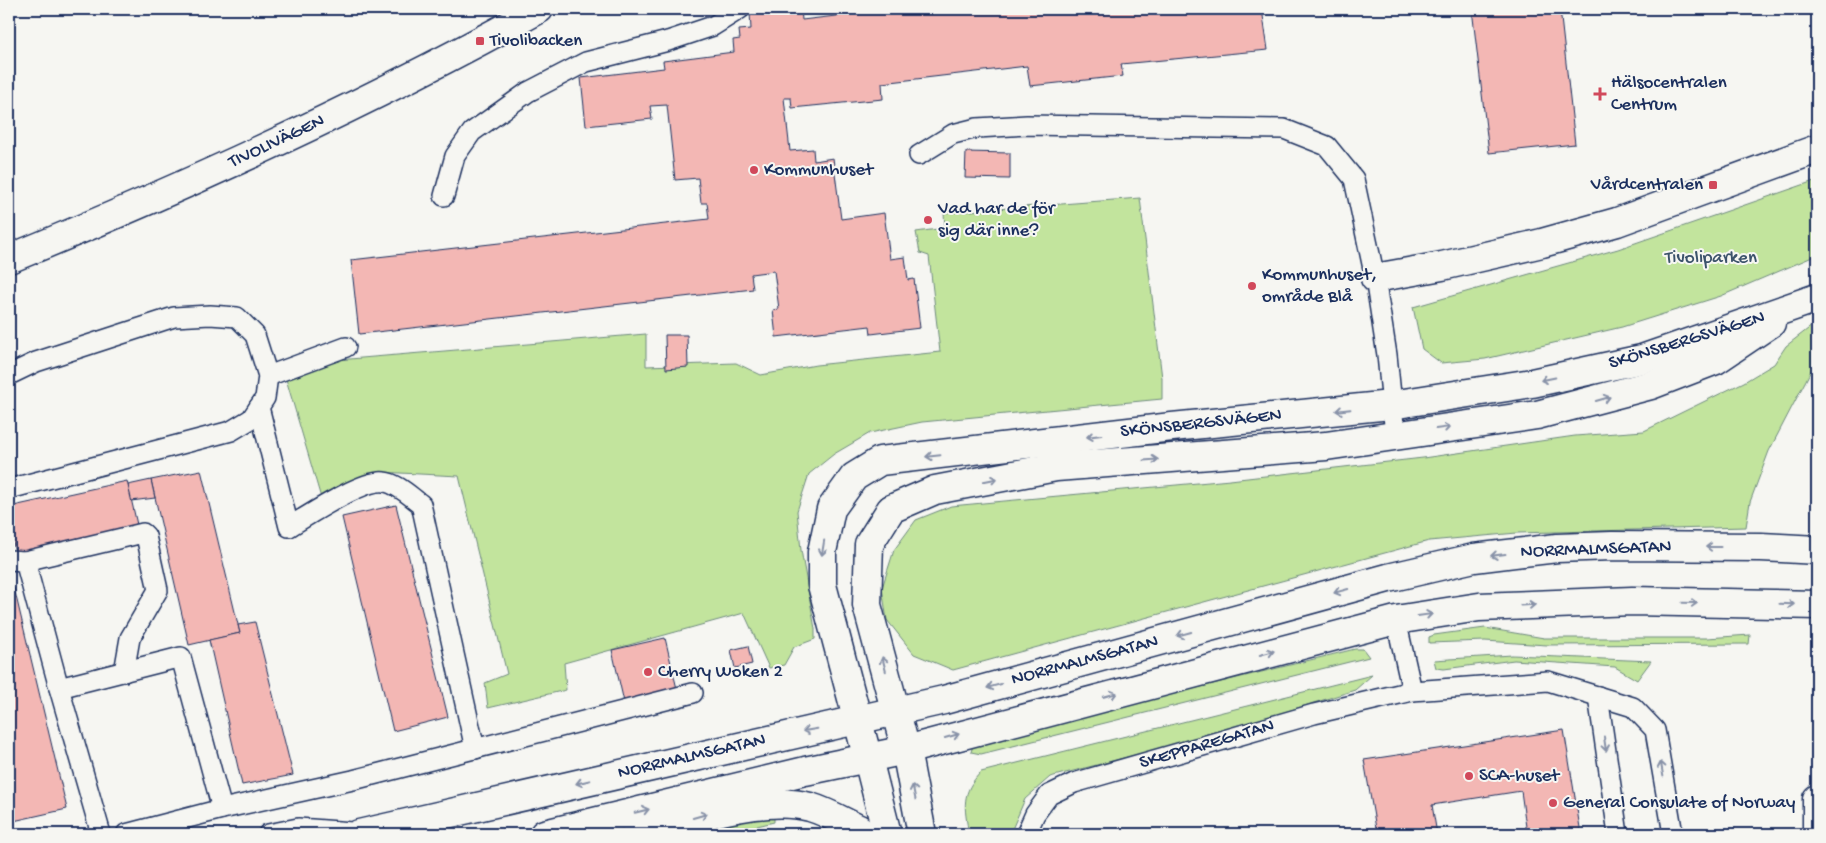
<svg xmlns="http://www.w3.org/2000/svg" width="1826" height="843" font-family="'Gochi Hand',sans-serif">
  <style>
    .green { fill: #c2e49d; stroke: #6e8a7e }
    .building { fill: #f3b7b4; stroke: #1b2f5e }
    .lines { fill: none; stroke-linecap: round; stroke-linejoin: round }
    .lane-casing { stroke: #1b2f5e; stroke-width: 22 }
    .street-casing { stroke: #1b2f5e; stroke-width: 31 }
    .secondary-casing { stroke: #1b2f5e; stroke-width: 31 }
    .lane { stroke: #f6f6f2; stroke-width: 19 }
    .street { stroke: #f6f6f2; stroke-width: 28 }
    .secondary { stroke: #f6f6f2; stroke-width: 28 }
    .oneway { stroke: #8892a8 }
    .poi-dot { fill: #d1495b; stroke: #f6f6f2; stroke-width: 2 }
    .labels { text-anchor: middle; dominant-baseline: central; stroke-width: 4; stroke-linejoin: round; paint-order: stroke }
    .poi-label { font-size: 19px; fill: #1b2f5e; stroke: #f6f6f2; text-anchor: start }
    .street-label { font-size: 19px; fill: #1b2f5e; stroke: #f6f6f2 }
    .park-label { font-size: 19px; fill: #3c536b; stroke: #f6f6f2 }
  </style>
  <rect width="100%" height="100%" fill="#f6f6f2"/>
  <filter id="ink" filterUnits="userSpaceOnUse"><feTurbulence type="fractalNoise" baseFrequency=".02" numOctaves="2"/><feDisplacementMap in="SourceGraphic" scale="10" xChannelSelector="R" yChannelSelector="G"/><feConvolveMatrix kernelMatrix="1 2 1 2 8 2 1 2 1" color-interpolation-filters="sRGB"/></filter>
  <g filter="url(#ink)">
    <!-- green -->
    <g class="green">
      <path d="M1817 180V255L1721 296 1622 327 1485 359 1441 363 1422 349 1413 307 1618 249Z"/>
      <path d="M1140 198 1162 378V399L922 422 870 433 834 454 809 474 797 511 801 550 815 629V639L794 647 784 665 769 668 744 613 564 663 566 690 488 708 485 683 507 674 459 476 380 472 321 498 286 379 326 361 646 334V366L736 363 761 375 816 365 940 352 929 256 920 253 916 232 945 228 944 213Z"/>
      <path d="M1817 322V359L1769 451 1750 502 1746 527 1517 533 1429 541 953 670 914 654 887 620 882 588 894 550 916 520 951 506 1230 480 1423 458 1575 436 1644 431 1744 382 1774 364 1786 346Z"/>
      <path d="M1485 628 1544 638H1707L1750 635 1749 644 1547 645 1485 641 1429 643V637L1434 635Z"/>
      <path d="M1355 649H1363L1369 657 981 754 971 752 973 745 985 740Z"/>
      <path d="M1512 655 1651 661 1637 680 1615 667 1514 660 1444 669 1436 668 1434 660Z"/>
      <path d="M1372 675 1355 690 1205 737 1050 777 1025 799 1010 834H969C964 807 961 793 981 772Z"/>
      <path d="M774 815V822L723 834H674L739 819Z"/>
    </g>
    <!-- building -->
    <g class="building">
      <path d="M801 9 802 20 895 9H1262L1268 50 1121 64 1123 76 1030 86 1027 66 882 83 883 99 792 108 791 98H784L790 151 813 149 814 161 833 158 841 219 884 213 890 259 905 257 908 280 914 279 920 328 871 334 870 326 776 337 773 310 779 309 774 271 751 274 753 289 359 334 351 260 709 219 707 203H701L698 178 675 180 667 105 650 106 652 119 586 126 581 78 664 68 663 61 734 52 733 40 740 39 739 30 751 29 750 13Z"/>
      <path d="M1472 9H1560L1575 144 1489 153Z"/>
      <path d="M966 152 1010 153V179L965 178Z"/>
      <path d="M665 335H687L688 367 666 369Z"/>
      <path d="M201 470 240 633 189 645 151 480Z"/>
      <path d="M151 480 155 498 131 501 128 485Z"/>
      <path d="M127 481 138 529 16 557 9 523V507Z"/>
      <path d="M396 505 448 717 393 731 342 517Z"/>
      <path d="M14 588 67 809 9 822V589Z"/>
      <path d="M255 622 293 775 242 785 209 640 240 633 238 625Z"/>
      <path d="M665 638 677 689 624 702 612 650Z"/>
      <path d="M748 646 752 664 735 668 731 650Z"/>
      <path d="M1564 730 1581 834H1527L1521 791 1432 805 1437 834H1377L1364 760Z"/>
    </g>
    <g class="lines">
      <defs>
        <g id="lane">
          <path d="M919 155 953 134 977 128 1027 125 1284 129 1327 146 1354 179 1375 278 1387 355 1395 435"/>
          <path d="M444 196 455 156 472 132 528 92 586 62 668 41 713 26 740 9"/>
          <path d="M9 375 36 362 174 317 210 315 237 317 255 335 268 376 265 398 251 419 231 431 9 489"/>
          <path d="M268 376 346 347"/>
          <path d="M259 407 289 527C309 515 363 479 384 482 397 483 411 497 421 504L475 749"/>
          <path d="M9 560 25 561 59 688 181 657 222 809"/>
          <path d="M25 561 143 533 146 536 158 590 130 638 124 672"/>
          <path d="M1396 620 1412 691 1548 681 1633 707 1655 730 1673 834"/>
          <path d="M59 688 101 834"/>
          <path d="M1598 696 1618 834"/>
          <path d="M126 834 222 809 353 780 693 693"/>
          <path d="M268 834 298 828 366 833"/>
          <path d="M1026 834 1035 814 1049 795 1074 783 1314 714 1412 691"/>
        </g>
        <g id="street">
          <path d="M1375 278 1442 266 1542 243 1617 222 1817 149"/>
          <path d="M906 750 922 834"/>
          <path d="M868 759 887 834"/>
        </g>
        <g id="secondary">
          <path d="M9 259C190 185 368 104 539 9"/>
          <path d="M906 750 867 605 869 544 891 509 935 490 1056 467 1326 446 1537 415 1651 385 1716 360 1771 323"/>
          <path d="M868 759 822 585V552L831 509 854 477 880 461 1172 427 1391 405 1532 383 1642 359 1817 298"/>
          <path d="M359 834 944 700 1388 578 1474 558 1557 548 1612 546 1761 547 1817 550"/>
          <path d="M544 834 805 771 906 750 1396 620 1479 607 1632 601 1817 605"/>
          <path d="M636 834C685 821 760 794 810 807 827 812 844 822 859 829L863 834"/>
          <path d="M1817 834V799"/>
        </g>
      </defs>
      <!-- lane casing -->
      <use href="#lane" class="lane-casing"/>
      <!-- street casing -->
      <use href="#street" class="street-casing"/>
      <!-- secondary casing -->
      <use href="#secondary" class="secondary-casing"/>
      <!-- lane -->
      <use href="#lane" class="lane"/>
      <!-- street -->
      <use href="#street" class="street"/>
      <!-- secondary -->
      <use href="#secondary" class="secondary"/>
    </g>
    <!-- one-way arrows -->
    <defs><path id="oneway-shaft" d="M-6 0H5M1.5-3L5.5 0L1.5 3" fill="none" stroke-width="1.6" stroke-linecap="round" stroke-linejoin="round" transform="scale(1.25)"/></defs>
    <g class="oneway">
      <use href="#oneway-shaft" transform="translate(1548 379) rotate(168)"/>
      <use href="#oneway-shaft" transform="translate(1603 399) rotate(-16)"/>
      <use href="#oneway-shaft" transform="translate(1343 410) rotate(174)"/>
      <use href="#oneway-shaft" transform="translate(1443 428) rotate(-8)"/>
      <use href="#oneway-shaft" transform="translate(1094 436) rotate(173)"/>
      <use href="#oneway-shaft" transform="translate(933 456) rotate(174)"/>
      <use href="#oneway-shaft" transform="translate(1151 460) rotate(-4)"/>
      <use href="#oneway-shaft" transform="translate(990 480) rotate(-11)"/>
      <use href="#oneway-shaft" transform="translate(1713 547) rotate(-180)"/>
      <use href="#oneway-shaft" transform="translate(823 548) rotate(99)"/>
      <use href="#oneway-shaft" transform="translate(1498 555) rotate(173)"/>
      <use href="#oneway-shaft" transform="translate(1341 591) rotate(165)"/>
      <use href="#oneway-shaft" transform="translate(1690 603) rotate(1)"/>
      <use href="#oneway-shaft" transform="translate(1787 604) rotate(2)"/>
      <use href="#oneway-shaft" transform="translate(1528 605) rotate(-3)"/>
      <use href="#oneway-shaft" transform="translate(1425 615) rotate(-8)"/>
      <use href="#oneway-shaft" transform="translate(1184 634) rotate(165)"/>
      <use href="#oneway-shaft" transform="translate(1267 653) rotate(-15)"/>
      <use href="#oneway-shaft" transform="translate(884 664) rotate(-104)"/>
      <use href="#oneway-shaft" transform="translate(994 686) rotate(165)"/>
      <use href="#oneway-shaft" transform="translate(1110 695) rotate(-15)"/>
      <use href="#oneway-shaft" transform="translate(810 730) rotate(170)"/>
      <use href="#oneway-shaft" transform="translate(952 736) rotate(-16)"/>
      <use href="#oneway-shaft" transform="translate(1605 744) rotate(82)"/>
      <use href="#oneway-shaft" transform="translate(1662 769) rotate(-100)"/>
      <use href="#oneway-shaft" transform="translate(583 782) rotate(167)"/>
      <use href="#oneway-shaft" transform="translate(914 792) rotate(-101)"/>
      <use href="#oneway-shaft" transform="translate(642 811) rotate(-14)"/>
      <use href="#oneway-shaft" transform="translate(700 816) rotate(-16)"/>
    </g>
  </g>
  <!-- markers -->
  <g class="poi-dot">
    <rect x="475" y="36" width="10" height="10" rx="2.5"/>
    <path d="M1597.5 86.5h5v5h5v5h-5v5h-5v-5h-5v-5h5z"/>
    <circle cx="754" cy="170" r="5"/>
    <rect x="1708" y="180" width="10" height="10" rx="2.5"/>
    <circle cx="928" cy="220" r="5"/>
    <circle cx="1252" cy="286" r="5"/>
    <circle cx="648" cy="672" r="5"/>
    <circle cx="1469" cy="776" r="5"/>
    <circle cx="1553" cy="803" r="5"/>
  </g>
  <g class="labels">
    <!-- poi labels -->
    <g class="poi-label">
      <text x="490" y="41">Tivolibacken</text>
      <text x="1611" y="83">Hälsocentralen<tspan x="1611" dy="22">Centrum</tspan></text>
      <text x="764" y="170">Kommunhuset</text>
      <text x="1703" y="185" text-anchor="end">Vårdcentralen</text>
      <text x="938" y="209">Vad har de för<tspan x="938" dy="22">sig där inne?</tspan></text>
      <text x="1262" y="275">Kommunhuset,<tspan x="1262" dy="22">område Blå</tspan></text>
      <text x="658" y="672">Cherry Woken 2</text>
      <text x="1479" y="776">SCA-huset</text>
      <text x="1563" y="803">General Consulate of Norway</text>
    </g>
    <!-- street labels -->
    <g class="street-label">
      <text transform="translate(277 142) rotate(-25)">TIVOLIVÄGEN</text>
      <text transform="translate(1687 341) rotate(-17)">SKÖNSBERGSVÄGEN</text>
      <text transform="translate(1201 424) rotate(-6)">SKÖNSBERGSVÄGEN</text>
      <text transform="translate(1596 550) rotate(-2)">NORRMALMSGATAN</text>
      <text transform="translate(1085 661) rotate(-15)">NORRMALMSGATAN</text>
      <text transform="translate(1207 745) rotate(-16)">SKEPPAREGATAN</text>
      <text transform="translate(692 757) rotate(-13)">NORRMALMSGATAN</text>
    </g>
    <!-- park labels -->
    <g class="park-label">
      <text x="1711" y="258">Tivoliparken</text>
    </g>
  </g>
  <!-- margin -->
  <rect width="1826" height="843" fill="none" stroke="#f6f6f2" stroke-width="30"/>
  <rect x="15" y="15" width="1796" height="813" fill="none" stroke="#1b2f5e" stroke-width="2" filter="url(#ink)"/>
</svg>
